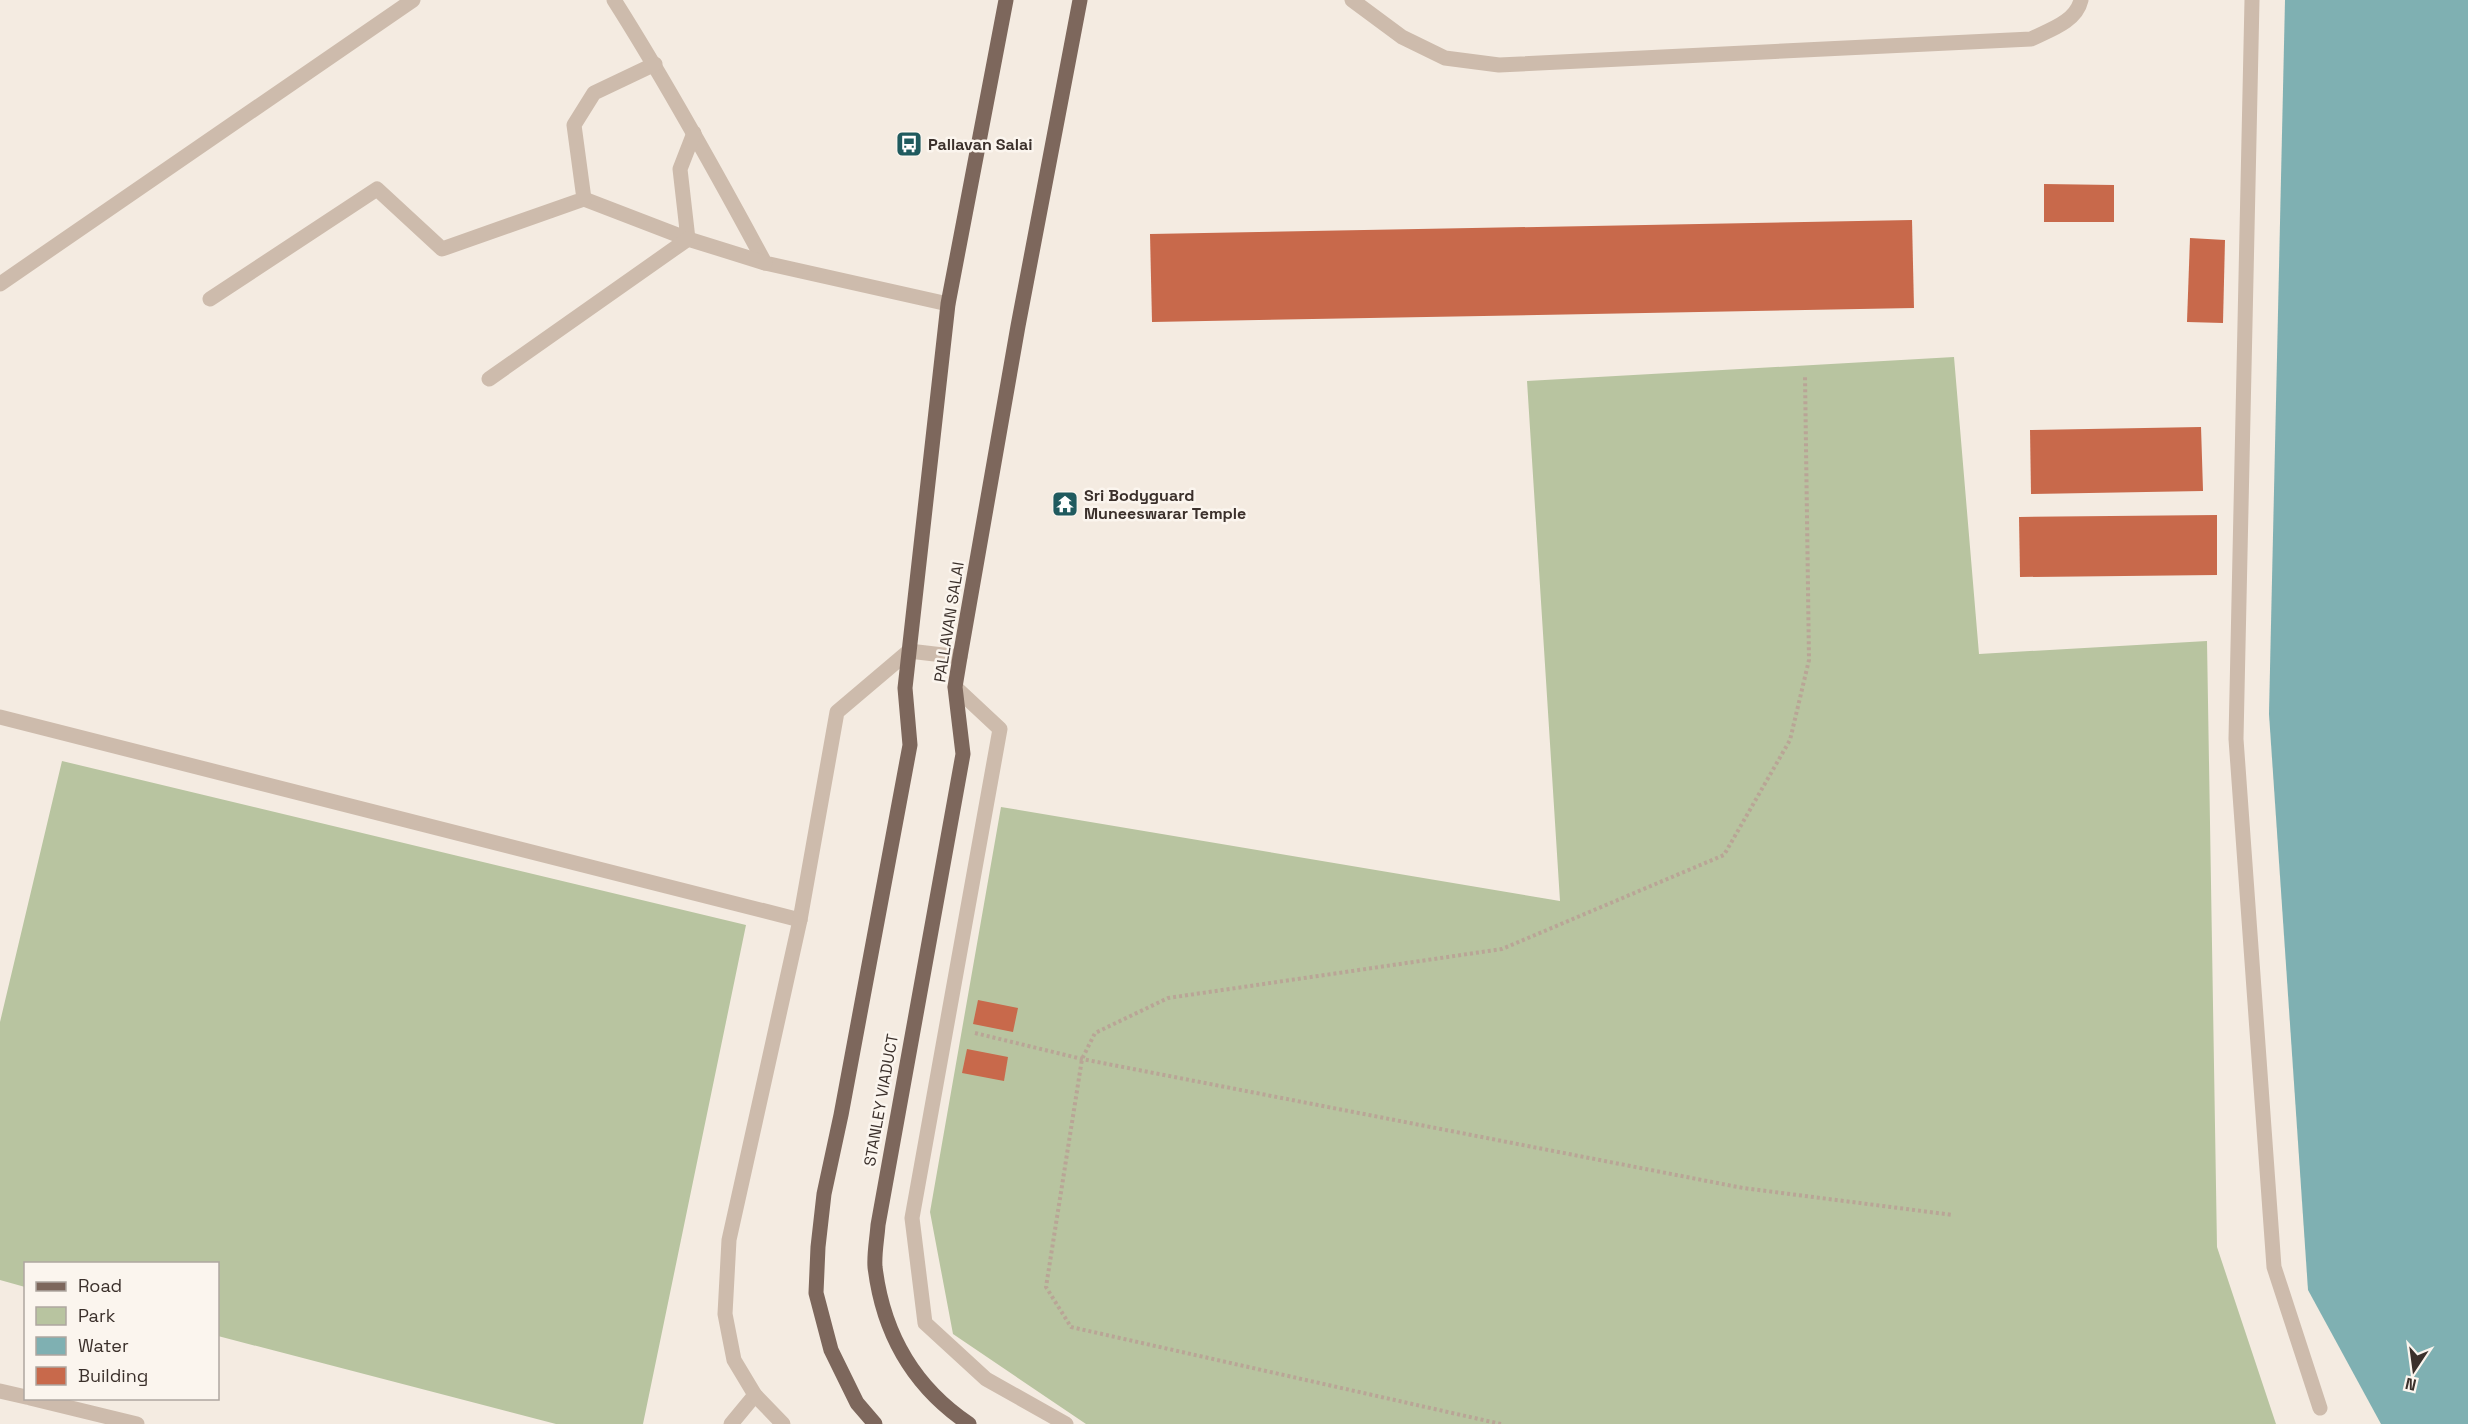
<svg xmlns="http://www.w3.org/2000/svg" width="2468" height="1424" font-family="'Space Grotesk',sans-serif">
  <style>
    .green { fill: #b8c4a0 }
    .water { fill: #7fb0b2 }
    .building { fill: #c8694b }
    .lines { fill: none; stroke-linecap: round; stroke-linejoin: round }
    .path { stroke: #b9a596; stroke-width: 4; stroke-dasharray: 3 3; stroke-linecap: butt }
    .minor { stroke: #cdbbac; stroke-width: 15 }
    .major { stroke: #7d675c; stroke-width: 15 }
    .labels { text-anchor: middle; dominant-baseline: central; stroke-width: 5; stroke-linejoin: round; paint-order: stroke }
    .poi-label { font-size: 16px; font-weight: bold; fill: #3b302b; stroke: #fbf5ee; text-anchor: start }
    .street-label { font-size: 16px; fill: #3b302b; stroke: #fbf5ee }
  </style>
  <rect width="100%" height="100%" fill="#f4ebe1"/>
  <!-- green -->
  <g class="green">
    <path d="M1954 357 1979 654 2207 641 2217 1247 2276 1424H1086L953 1334 930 1212 1001 807 1560 901 1527 381Z"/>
    <path d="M62 761 746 925 643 1424H556L218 1336V1264H26L25 1287 0 1280V1022Z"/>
  </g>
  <!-- water -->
  <path class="water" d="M2285 0H2468V1424H2381L2308 1290 2269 714Z"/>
  <!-- building -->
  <g class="building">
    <path d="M2044 184 2114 185V222H2044Z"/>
    <path d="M1912 220 1914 308 1152 322 1150 234Z"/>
    <path d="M2190 238 2225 240 2223 323 2187 322Z"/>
    <path d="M2201 427 2203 491 2031 494 2030 430Z"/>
    <path d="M2217 515V575L2020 577 2019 517Z"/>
    <path d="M978 1000 1018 1008 1013 1032 973 1024Z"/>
    <path d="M967 1049 1008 1057 1004 1081 962 1073Z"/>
  </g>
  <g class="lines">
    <!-- path -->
    <g class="path">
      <path d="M975 1033 1082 1059 1743 1188 1953 1215"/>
      <path d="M1501 1424 1071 1327 1046 1287 1082 1059 1095 1033 1168 998 1502 949 1724 855 1790 740 1809 660 1805 375"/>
    </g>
    <!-- minor -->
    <g class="minor">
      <path d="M614 0C668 85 717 174 765 263L948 304"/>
      <path d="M1352 0 1402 37 1445 58 1499 65 2031 39C2049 30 2076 22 2081 0"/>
      <path d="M2252 0 2236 739 2274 1267 2320 1408"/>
      <path d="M584 199 688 239 680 169 694 133"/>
      <path d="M0 284 413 0"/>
      <path d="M210 299 377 189 442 249 584 199 574 125 594 93 655 64"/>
      <path d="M489 379 688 239 765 263"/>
      <path d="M955 687 1000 729 912 1218 925 1323 986 1379 1066 1424"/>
      <path d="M0 717 800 920"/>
      <path d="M0 1391 26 1397"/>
      <path d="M30 1398 137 1424"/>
      <path d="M731 1424 755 1395"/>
      <path d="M783 1424 755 1395 734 1360 725 1314 729 1240 800 920 837 712 909 651 960 657"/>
    </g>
    <!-- major -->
    <g class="major">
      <path d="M875 1424 857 1403 831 1350 816 1293 818 1247 824 1194 841 1115 910 745 905 688 948 304 1006 0"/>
      <path d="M969 1424C914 1387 883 1333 875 1267 874 1254 877 1239 878 1225L963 754 955 687 960 657 1018 326 1080 0"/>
    </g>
  </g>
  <!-- icons -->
  <defs>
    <symbol id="bus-square" viewBox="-11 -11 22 22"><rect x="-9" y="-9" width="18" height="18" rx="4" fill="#1f5a5e" stroke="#fbf5ee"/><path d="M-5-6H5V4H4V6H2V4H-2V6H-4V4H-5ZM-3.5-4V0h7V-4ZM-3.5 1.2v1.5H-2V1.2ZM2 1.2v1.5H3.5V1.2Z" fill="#fff"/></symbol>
    <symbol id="temple-square" viewBox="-11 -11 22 22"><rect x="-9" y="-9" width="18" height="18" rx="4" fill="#1f5a5e" stroke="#fbf5ee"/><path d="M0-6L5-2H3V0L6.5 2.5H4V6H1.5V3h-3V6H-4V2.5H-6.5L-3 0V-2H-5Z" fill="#fff"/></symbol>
  </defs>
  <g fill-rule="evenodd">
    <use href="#bus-square" x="894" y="129" width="30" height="30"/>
    <use href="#temple-square" x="1050" y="489" width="30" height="30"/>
  </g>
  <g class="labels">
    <!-- poi labels -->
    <g class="poi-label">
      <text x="928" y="144">Pallavan Salai</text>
      <text x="1084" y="495">Sri Bodyguard<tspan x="1084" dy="18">Muneeswarar Temple</tspan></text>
    </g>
    <!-- street labels -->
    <g class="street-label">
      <text transform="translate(949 622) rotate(-81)">PALLAVAN SALAI</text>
      <text transform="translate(881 1100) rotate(-80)">STANLEY VIADUCT</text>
    </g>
  </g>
  <!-- legend -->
  <rect x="24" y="1262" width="195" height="138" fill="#fbf5ee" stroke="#aea6a0" stroke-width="1.5"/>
  <rect x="36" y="1282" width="30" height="9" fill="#7d675c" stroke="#aea6a0" stroke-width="1.5"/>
  <text x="78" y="1292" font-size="18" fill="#3b302b">Road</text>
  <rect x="36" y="1307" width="30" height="18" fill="#b8c4a0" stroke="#aea6a0" stroke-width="1.5"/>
  <text x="78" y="1322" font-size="18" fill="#3b302b">Park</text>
  <rect x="36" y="1337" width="30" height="18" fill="#7fb0b2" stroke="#aea6a0" stroke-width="1.5"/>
  <text x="78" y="1352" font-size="18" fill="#3b302b">Water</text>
  <rect x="36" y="1367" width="30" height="18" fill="#c8694b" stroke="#aea6a0" stroke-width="1.5"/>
  <text x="78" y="1382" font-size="18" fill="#3b302b">Building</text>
  <!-- north arrow -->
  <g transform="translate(2414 1370) rotate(193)" stroke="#fbf5ee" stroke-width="4.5" paint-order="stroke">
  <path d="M0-4.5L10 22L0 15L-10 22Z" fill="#3b302b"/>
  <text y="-9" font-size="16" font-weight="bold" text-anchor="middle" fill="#3b302b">N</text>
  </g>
</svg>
